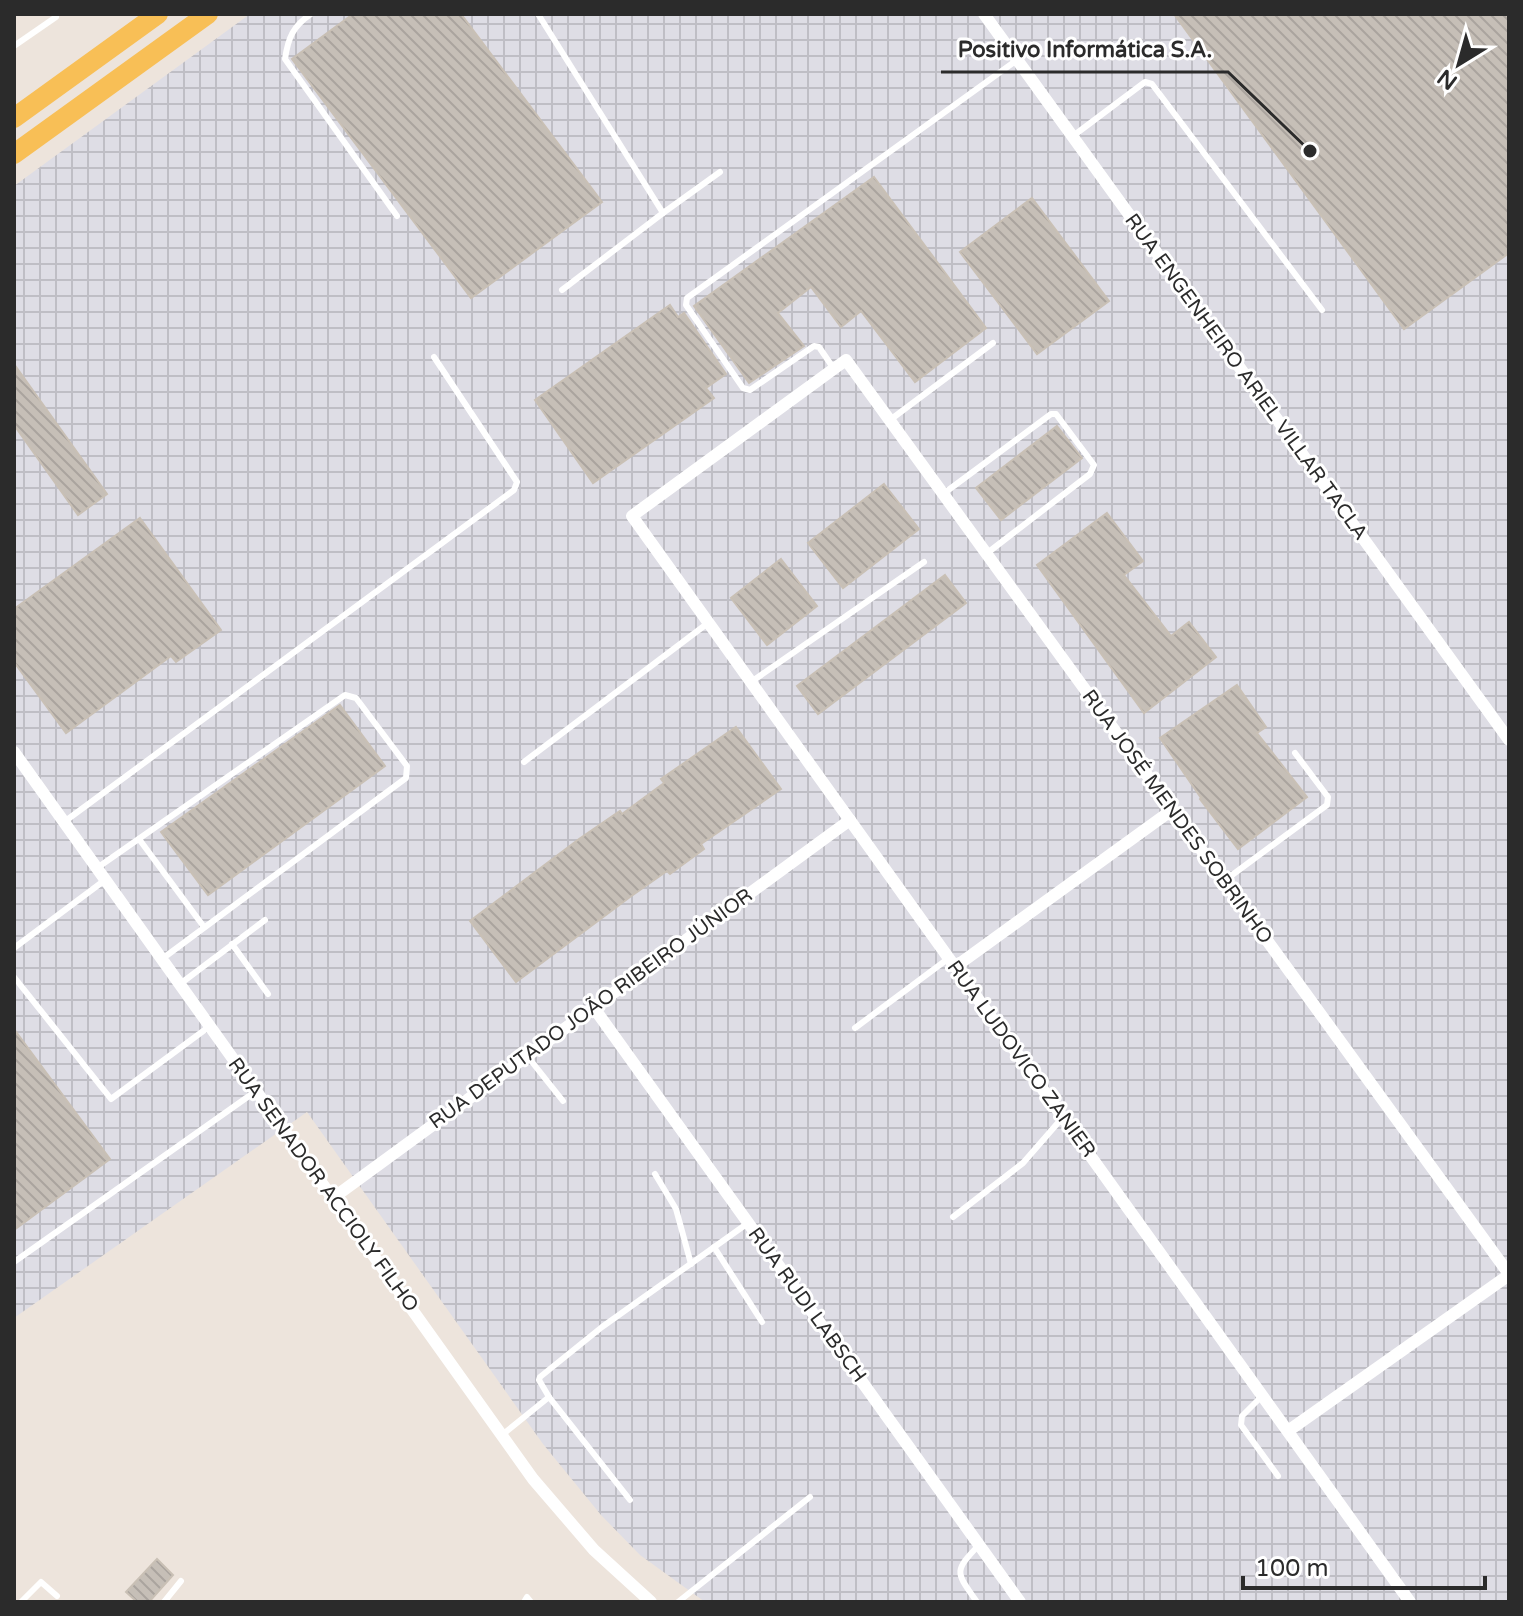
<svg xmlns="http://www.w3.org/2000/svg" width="1523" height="1616" font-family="'Varela Round',sans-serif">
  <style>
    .industrial { fill: url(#industrial-grid) }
    .building { fill: url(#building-back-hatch); stroke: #c9c0b5; stroke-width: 2 }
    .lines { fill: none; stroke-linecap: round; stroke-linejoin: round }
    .service { stroke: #fff; stroke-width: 6 }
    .minor { stroke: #fff; stroke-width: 12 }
    .primary { stroke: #f8bf56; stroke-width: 20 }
    .labels { text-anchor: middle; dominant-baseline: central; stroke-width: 6; stroke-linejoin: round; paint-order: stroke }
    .street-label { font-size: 20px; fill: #2b2b2b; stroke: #fff }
    .leader { fill: none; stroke: #2b2b2b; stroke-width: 3 }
    .callout-dot { fill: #2b2b2b; stroke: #fff; stroke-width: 3 }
    .callout-label { font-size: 22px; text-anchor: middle; font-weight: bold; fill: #2b2b2b; stroke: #fff; stroke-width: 6; stroke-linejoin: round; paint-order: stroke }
  </style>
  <defs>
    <pattern id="industrial-grid" width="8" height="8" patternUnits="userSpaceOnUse" patternTransform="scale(2)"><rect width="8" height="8" fill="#dedde5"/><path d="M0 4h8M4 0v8" fill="none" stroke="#bfbec5"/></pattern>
    <pattern id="building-back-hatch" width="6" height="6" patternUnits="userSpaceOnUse" patternTransform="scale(2)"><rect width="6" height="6" fill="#c6bfb7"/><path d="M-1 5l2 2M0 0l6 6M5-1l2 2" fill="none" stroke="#aaa49e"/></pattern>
  </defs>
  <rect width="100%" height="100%" fill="#ede4dc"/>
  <!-- industrial -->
  <path class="industrial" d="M250 14H1509V1602H705L640 1555 601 1515 543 1444 307 1112 14 1318V186Z"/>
  <!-- building -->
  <g class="building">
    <path d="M353 14H461L602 202 471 298 292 59Z"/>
    <path d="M1174 14H1509V253L1404 329Z"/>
    <path d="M874 177 986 328 915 382 861 311 841 327 811 287 778 313 804 346 749 383 694 306Z"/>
    <path d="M1032 198 1109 301 1037 354 960 252Z"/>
    <path d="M670 305 678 317 684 313 726 374 706 388 714 398 593 483 535 400Z"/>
    <path d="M14 364 107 494 78 515 14 425Z"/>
    <path d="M1057 426 1082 458 1001 520 976 488Z"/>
    <path d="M884 484 919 529 843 588 808 543Z"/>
    <path d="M1107 513 1143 561 1124 575 1171 636 1189 622 1216 657 1144 713 1037 565Z"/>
    <path d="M140 518 221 630 176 662 171 656 66 733 14 662V609Z"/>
    <path d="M781 559 817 606 767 645 731 598Z"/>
    <path d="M945 575 966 603 818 714 797 686Z"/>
    <path d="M1237 685 1266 727 1257 733 1307 797 1238 849 1200 799 1201 798 1160 738Z"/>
    <path d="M340 705 385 766 208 895 161 832Z"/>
    <path d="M736 727 781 789 701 844 704 849 670 874 667 871 630 897 516 982 470 921 579 839 620 811 622 814 664 783 661 779Z"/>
    <path d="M14 1029 110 1159 14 1230Z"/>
    <path d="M157 1559 173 1575 149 1602H137L126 1592Z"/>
  </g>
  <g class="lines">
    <!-- service -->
    <g class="service">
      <path d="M311 14C293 26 288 38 285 59L397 216"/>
      <path d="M538 14 663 213 720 172"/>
      <path d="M14 46 56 17"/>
      <path d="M1073 136 1145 82 1152 84 1322 310"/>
      <path d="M562 290 663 213"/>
      <path d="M834 369 819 347 814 346 750 390 743 388 686 305 687 298 1017 60"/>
      <path d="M890 420 993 343"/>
      <path d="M943 494 1051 414H1056L1094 465 1090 474 986 554"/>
      <path d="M751 682 924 562"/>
      <path d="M524 762 708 623"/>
      <path d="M64 822 514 490 517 482 434 357"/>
      <path d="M139 839 204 927"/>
      <path d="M97 868 345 695 356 698 407 766 406 778 162 959"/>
      <path d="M1224 881 1327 805 1328 797 1295 753"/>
      <path d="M232 944 268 994"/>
      <path d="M14 948 105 880"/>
      <path d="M14 977 111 1099 210 1026"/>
      <path d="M180 984 265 920"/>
      <path d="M855 1028 949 958"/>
      <path d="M528 1057 563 1101"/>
      <path d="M655 1174 676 1209 691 1264"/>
      <path d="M953 1217 1023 1163 1063 1117"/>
      <path d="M714 1247 762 1322"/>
      <path d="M14 1262 256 1091"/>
      <path d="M1262 1396 1242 1416 1241 1425 1278 1476"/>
      <path d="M549 1397 539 1380 540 1377 602 1327 748 1223"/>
      <path d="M502 1435 549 1397 630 1500"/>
      <path d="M21 1602 41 1582 57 1596"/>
      <path d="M164 1602 181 1581"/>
      <path d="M524 1602 527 1597 531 1602"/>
      <path d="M678 1602 810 1497"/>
      <path d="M977 1602C956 1572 953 1572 979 1545"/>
    </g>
    <!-- minor -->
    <g class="minor">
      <path d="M984 14 1509 740"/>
      <path d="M14 752 533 1479 594 1550 651 1602"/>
      <path d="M955 967 1172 810"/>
      <path d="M594 1008 1020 1602"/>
      <path d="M333 1198 850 820"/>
      <path d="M1288 1431 1509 1275"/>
      <path d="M1410 1602 632 516 846 360 1509 1274"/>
    </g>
    <!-- primary -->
    <g class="primary">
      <path d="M14 118 158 14"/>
      <path d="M14 154 208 14"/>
    </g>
  </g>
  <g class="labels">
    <!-- street labels -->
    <g class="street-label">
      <text transform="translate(1246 377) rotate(54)">RUA ENGENHEIRO ARIEL VILLAR TACLA</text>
      <text transform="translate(1177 817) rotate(54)">RUA JOSÉ MENDES SOBRINHO</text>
      <text transform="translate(591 1009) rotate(-36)">RUA DEPUTADO JOÃO RIBEIRO JÚNIOR</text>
      <text transform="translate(1021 1059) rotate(54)">RUA LUDOVICO ZANIER</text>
      <text transform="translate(323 1185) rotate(54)">RUA SENADOR ACCIOLY FILHO</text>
      <text transform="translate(807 1305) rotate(54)">RUA RUDI LABSCH</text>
    </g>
  </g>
  <!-- callouts -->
  <path class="leader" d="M1310 151L1228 72H941"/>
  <circle class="callout-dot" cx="1310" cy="151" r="8"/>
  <g class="callout-label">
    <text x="1085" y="57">Positivo Informática S.A.</text>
  </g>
  <!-- border -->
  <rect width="1523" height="1616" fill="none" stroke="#2b2b2b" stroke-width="32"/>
  <!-- north arrow -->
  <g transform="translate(1459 64) rotate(217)" stroke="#ffffff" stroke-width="6" paint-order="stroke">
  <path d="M0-6L14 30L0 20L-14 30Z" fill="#2b2b2b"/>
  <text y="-12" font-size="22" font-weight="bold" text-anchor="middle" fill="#2b2b2b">N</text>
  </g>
  <!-- scale -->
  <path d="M1243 1576v12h242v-12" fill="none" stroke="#2b2b2b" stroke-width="4"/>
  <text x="1255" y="1576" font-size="24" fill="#2b2b2b" stroke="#ffffff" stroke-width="6" paint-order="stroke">100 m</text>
</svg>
